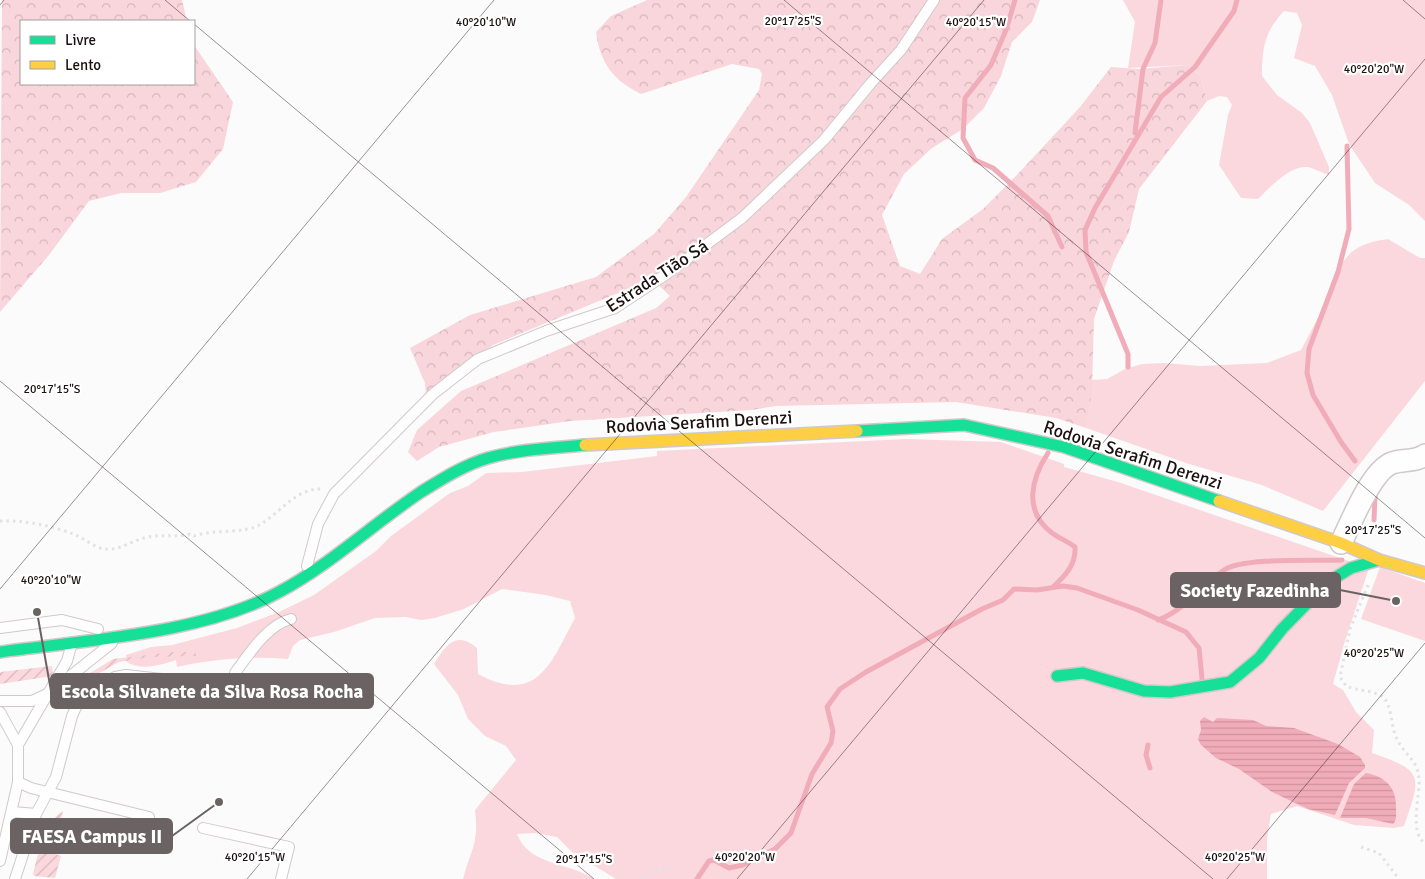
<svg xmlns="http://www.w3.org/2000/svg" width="1425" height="879" font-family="Signika,sans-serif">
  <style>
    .grass { fill: #fbd8dd }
    .forest { fill: url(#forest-crowns) }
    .garden { fill: url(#garden-furrows) }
    .water { fill: url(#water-rules) }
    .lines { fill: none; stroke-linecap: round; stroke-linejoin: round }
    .stream { stroke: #f1acb9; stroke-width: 5 }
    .lane-casing { stroke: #d0c9ca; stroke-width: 12 }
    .street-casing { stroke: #d0c9ca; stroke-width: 24 }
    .fast-casing { stroke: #d0c9ca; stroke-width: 14 }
    .slow-casing { stroke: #d0c9ca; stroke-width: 14 }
    .path { stroke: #e2e2e2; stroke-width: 3; stroke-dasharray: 2.5 4; stroke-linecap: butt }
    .lane { stroke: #fefefe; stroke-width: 10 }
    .street { stroke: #fefefe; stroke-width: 21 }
    .fast { stroke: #16e098; stroke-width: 11 }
    .slow { stroke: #ffcf43; stroke-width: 11 }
    .ticks { fill: none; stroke: #1c0f11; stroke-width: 1; stroke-opacity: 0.45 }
    .labels { text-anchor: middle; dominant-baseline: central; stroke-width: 4.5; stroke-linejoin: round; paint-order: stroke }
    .street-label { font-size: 18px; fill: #1c0f11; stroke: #fff }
    .ticks-label { font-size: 12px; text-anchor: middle; fill: #1c0f11; stroke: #fff; stroke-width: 4.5; stroke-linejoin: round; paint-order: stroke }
    .leader { fill: none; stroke: #6a6263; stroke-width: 2 }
    .callout-dot { fill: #6a6263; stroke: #fff; stroke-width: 2 }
    .callout { fill: #6a6263; stroke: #6a6263; stroke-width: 2 }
    .callout-label { font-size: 19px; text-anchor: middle; font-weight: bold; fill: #fff }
  </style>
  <defs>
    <pattern id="forest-crowns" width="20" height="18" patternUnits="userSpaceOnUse" patternTransform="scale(1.25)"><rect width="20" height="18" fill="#f9d6dc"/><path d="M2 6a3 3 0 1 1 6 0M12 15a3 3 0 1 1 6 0" fill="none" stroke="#d5b6bc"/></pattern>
    <pattern id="garden-furrows" width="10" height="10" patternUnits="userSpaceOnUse" patternTransform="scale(1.25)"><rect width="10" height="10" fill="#fbd8dd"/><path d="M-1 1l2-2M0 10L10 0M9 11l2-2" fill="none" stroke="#d7b8bd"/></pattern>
    <pattern id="water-rules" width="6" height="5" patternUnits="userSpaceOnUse" patternTransform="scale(1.25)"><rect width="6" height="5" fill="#f1acb9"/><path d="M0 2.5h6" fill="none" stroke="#ce939e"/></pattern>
  </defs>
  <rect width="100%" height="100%" fill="#fbfbfb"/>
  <!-- grass -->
  <g class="grass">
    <path d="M1123 0H1425V221L1409 205 1375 183 1349 144 1332 95 1315 66 1294 58 1302 25 1297 13 1284 11C1264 32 1262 49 1262 76L1277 95 1302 113 1310 123 1329 167V175C1322 173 1314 168 1307 167 1290 165 1268 189 1258 199L1241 198 1219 165 1228 115 1232 105 1227 97 1219 96 1207 101 1201 76 1188 65 1128 68 1135 22Z"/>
    <path d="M1388 239 1420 258H1425V381L1323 511 1262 485 1189 464 1086 428 1092 380 1107 379 1125 369 1142 364 1164 363 1200 366 1267 363 1301 350C1309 335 1317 320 1324 305 1341 266 1341 245 1388 239Z"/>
    <path d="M906 439 1001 442 1064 464V467L1118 482 1369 568 1344 644 1333 684 1343 690 1356 712 1374 730 1372 753C1425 771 1421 776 1404 826L1394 828 1354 825 1297 806 1271 814 1267 838V879H616L572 852 557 837 534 833 517 834C529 866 569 862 594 879H463C471 849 479 844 475 810L516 760 506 746 485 736 468 719 458 695 434 664C446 646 455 630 477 648L478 674C538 706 551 662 575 618L570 601 546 595 502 589 464 609 435 618 421 620 406 617 375 618 334 632 300 640 293 646 288 659C249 656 215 659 177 667L176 660C161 665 141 671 127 662L126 655 151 647 172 645 237 628 279 612 314 595 376 551 391 536 450 493 468 486 486 473 522 472 657 456V451Z"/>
    <path d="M1380 567 1425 583V641L1361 619Z"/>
  </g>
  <!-- forest -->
  <g class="forest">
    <path d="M2 0H182L187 21H21V84H194V45L233 102 223 149 196 182 160 193H121L89 201 49 255 0 312Z"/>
    <path d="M647 0H1040L1032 22 1012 42 1001 76 984 108 963 129 932 148 904 174 882 215 900 266 920 274 942 239 983 209 1015 177 1080 107 1111 67 1139 69 1188 65 1201 76 1207 101 1139 189 1129 232 1114 261 1094 319 1092 391 1086 428 1056 418 956 402 776 406 751 410 570 421 494 432 439 447 417 461 408 452 417 430 461 391 656 308 670 296 652 279 493 345 426 396 425 383 410 348 470 315 596 277 654 234 686 197 759 90 762 74 759 69 732 64 641 94C613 80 600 63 596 32L611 16Z"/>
  </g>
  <!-- garden -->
  <g class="garden">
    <path d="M173 652H196V656L151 657 119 662 85 681 82 678 113 659Z"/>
    <path d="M52 666 53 676 0 684V672Z"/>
    <path d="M63 811 53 853 61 856 55 878 34 876 33 874C39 852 42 825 63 811Z"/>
  </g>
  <!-- water -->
  <g class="water">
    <path d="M1204 717 1213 722 1217 718 1253 720 1266 726 1294 728 1338 744 1360 757 1365 765V768L1349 783 1335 815 1308 809 1272 792 1239 769 1216 758 1201 745 1198 739 1201 730 1200 721Z"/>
    <path d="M1366 773C1387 777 1397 789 1396 809 1396 815 1397 820 1393 824L1366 818H1340L1354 784Z"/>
  </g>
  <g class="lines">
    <!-- stream -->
    <g class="stream">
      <path d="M1015 0 1006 30 991 65 965 98 963 138 975 160 993 168 1048 216 1062 247"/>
      <path d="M1135 133 1143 69 1155 43 1161 0"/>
      <path d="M1347 146 1349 229 1338 272 1309 349 1307 373 1313 395 1341 442 1355 461"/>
      <path d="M1128 367V354L1086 252 1085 230 1095 208 1161 97 1195 67 1234 11 1237 0"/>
      <path d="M1048 453C1031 479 1023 511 1052 533 1059 538 1067 541 1075 547 1076 565 1065 576 1053 587"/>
      <path d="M1374 520 1375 495"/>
      <path d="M1158 620C1185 610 1201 586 1224 570 1243 557 1318 561 1342 560"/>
      <path d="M1148 745 1146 755 1150 768"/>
      <path d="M697 879 709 861 714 860 729 868 743 865 775 849 791 833 812 774 831 743 833 731 827 707 840 689 866 672 982 609 1003 600 1014 589 1037 590 1063 586 1077 588 1138 610 1186 632 1199 648 1202 679"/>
    </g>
    <defs>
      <g id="lane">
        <path d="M307 566 318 524 334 494 433 394 478 359 546 331 615 308 668 273 742 218 824 140 871 83 901 50 934 0"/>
        <path d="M0 628 62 620 98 629"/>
        <path d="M235 673C249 654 267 625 291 619"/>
        <path d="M0 701H32L49 693 112 643"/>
        <path d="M0 712 18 745V782L0 861"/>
        <path d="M18 745 67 661 72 643"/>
        <path d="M18 782 31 788 149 817"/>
        <path d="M13 812 36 814"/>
        <path d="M203 828 289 847 281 879"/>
        <path d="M15 879 36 814 56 777 72 716 77 705 115 677 126 675 188 682"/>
      </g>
      <path id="street" d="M1341 543C1351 523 1371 471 1392 463 1403 459 1415 462 1425 455"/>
      <g id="fast">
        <path d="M857 431 964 425 1064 447 1219 501"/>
        <path d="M0 652C87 640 202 634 279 592 330 565 373 524 421 492 442 479 464 465 488 458 520 449 553 448 585 445"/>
        <path d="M1057 676 1083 673 1144 691 1170 692 1230 682 1259 658 1282 629 1328 582 1351 568 1379 560"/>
      </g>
      <g id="slow">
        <path d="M585 445 857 431"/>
        <path d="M1219 501 1341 543 1379 560 1425 573"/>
      </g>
    </defs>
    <!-- lane casing -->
    <use href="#lane" class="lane-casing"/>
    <!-- street casing -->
    <use href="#street" class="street-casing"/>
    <!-- fast casing -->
    <use href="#fast" class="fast-casing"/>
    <!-- slow casing -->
    <use href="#slow" class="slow-casing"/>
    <!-- path -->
    <g class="path">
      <path d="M0 521C25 520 53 526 76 535 84 539 92 545 100 548 119 553 131 540 148 537 162 534 176 538 190 534L194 536C213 529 244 534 259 525 281 513 295 488 322 489"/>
      <path d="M1368 585 1350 629 1340 677 1346 686C1357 691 1374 690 1383 697 1392 705 1391 726 1396 737 1404 756 1418 758 1419 780 1420 795 1409 834 1425 843"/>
      <path d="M1361 847 1379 853 1399 879"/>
      <path d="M639 879 650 871 670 867"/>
    </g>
    <!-- lane -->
    <use href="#lane" class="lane"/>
    <!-- street -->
    <use href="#street" class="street"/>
    <!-- fast -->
    <use href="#fast" class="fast"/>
    <!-- slow -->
    <use href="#slow" class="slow"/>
  </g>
  <!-- ticks -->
  <path class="ticks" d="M165 0 190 21M784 0 1425 538M1403 0 1425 19M0 5 4 0M194 24 1213 879M0 381 594 879M0 589 494 0M247 879 984 0M737 879 1425 59M1227 879 1425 643"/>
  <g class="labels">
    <!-- street labels -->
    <g class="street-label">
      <text transform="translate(657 276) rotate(-33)">Estrada Tião Sá</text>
      <text transform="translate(699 422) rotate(-3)">Rodovia Serafim Derenzi</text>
      <text transform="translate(1133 455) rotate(18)">Rodovia Serafim Derenzi</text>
    </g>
  </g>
  <g class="ticks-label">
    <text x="793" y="25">20°17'25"S</text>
    <text x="486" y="26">40°20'10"W</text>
    <text x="976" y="26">40°20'15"W</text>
    <text x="1374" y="73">40°20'20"W</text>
    <text x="52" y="393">20°17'15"S</text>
    <text x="1373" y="534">20°17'25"S</text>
    <text x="51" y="584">40°20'10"W</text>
    <text x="1374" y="657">40°20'25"W</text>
    <text x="255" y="861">40°20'15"W</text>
    <text x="745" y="861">40°20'20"W</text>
    <text x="1235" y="861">40°20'25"W</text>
    <text x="584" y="863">20°17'15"S</text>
  </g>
  <!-- callouts -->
  <path class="leader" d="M1396 601L1340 590M37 612L51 691M219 802L172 836"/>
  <g class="callout-dot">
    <circle cx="1396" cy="601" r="5"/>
    <circle cx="37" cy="612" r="5"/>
    <circle cx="219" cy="802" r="5"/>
  </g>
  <g class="callout">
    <rect x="1171" y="573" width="169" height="34" rx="5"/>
    <rect x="51" y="674" width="322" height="34" rx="5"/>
    <rect x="11" y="819" width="161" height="34" rx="5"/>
  </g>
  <g class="callout-label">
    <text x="1255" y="597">Society Fazedinha</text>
    <text x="212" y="698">Escola Silvanete da Silva Rosa Rocha</text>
    <text x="92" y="843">FAESA Campus II</text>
  </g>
  <!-- legend -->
  <rect x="20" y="20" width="175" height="65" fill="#ffffff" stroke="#a49fa0"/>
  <rect x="30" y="36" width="25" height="8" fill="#16e098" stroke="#a49fa0"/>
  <text x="65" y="45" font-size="15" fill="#1c0f11">Livre</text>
  <rect x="30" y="61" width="25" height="8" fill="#ffcf43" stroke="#a49fa0"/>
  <text x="65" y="70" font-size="15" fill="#1c0f11">Lento</text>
</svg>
